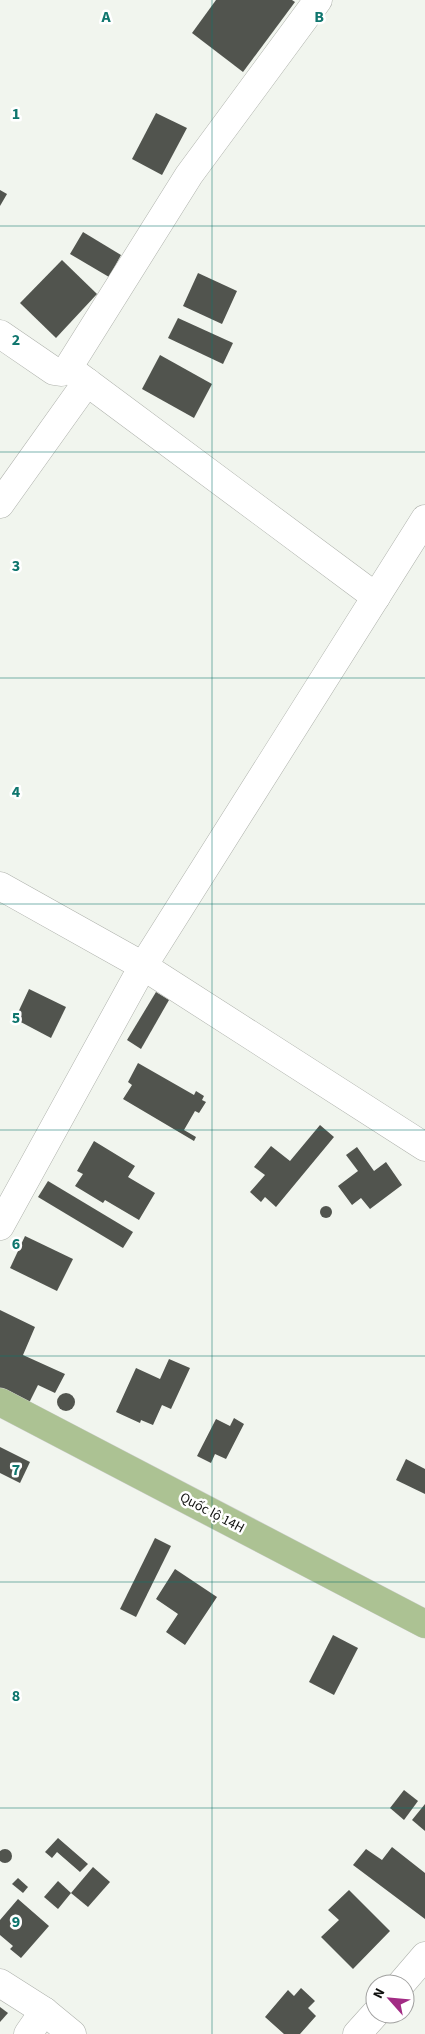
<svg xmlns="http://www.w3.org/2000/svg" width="425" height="2034" font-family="'Source Sans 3',sans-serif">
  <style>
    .building { fill: #51544e }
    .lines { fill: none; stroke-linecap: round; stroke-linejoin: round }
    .minor-casing { stroke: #afb2ac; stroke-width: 29 }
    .major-casing { stroke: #cfd0cf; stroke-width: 29 }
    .minor { stroke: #fff; stroke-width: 28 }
    .major { stroke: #acc293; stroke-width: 28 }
    .grid { fill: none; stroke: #0f766e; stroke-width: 1; stroke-opacity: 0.55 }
    .labels { text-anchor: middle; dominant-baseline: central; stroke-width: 5; stroke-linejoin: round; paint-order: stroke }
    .street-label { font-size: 14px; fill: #111210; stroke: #fff }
    .grid-label { font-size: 16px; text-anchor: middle; font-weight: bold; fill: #0f766e; stroke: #fff; stroke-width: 5; stroke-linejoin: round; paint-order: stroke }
  </style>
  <rect width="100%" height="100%" fill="#f1f5ee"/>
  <!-- building -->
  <g class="building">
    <path d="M216 0H292L295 2 243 72 192 33Z"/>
    <path d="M156 113 187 128 162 175 132 159Z"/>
    <path d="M0 190 7 194 0 206Z"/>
    <path d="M83 232 121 255 109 277 70 254Z"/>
    <path d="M62 260 97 294 56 338 20 303Z"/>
    <path d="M198 273 237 291 222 324 183 306Z"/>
    <path d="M178 318 233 343 223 364 168 338Z"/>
    <path d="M160 355 212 384 194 418 142 389Z"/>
    <path d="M29 989 66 1007 51 1038 15 1019Z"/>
    <path d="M156 992 169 1000 141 1049 127 1040Z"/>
    <path d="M138 1063 194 1095 196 1091 204 1096 202 1100 206 1102 199 1113 195 1111 184 1130 196 1137 194 1141 123 1099 132 1085 128 1082Z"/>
    <path d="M320 1125 334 1137 276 1207 265 1197 261 1202 250 1192 265 1175 254 1167 271 1146 290 1161Z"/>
    <path d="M94 1141 135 1166 128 1177 155 1193 139 1220 105 1200 103 1203 75 1186 83 1174 77 1171Z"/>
    <path d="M357 1147 374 1171 386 1162 402 1185 370 1209 361 1198 352 1205 338 1186 358 1171 346 1155Z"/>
    <path d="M48 1181 133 1232 123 1248 38 1197Z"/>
    <circle cx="326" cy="1212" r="6"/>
    <path d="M25 1236 73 1259 57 1291 10 1268Z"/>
    <path d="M0 1310 35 1327 23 1355 65 1374 55 1393 38 1385 29 1403 0 1389Z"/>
    <path d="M169 1359 190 1368 171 1409 162 1405 153 1425 141 1420 140 1423 116 1412 136 1368 160 1379Z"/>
    <circle cx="66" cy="1402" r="9"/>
    <path d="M234 1418 244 1424 226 1459 215 1454 211 1463 197 1456 216 1419 230 1426Z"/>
    <path d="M0 1447 30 1462 20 1483 0 1473Z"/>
    <path d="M406 1459 425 1469V1494L396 1480Z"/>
    <path d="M155 1538 171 1546 136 1617 120 1609Z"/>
    <path d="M175 1569 217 1597 185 1645 166 1632 178 1614 156 1599Z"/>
    <path d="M333 1635 358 1648 334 1695 309 1682Z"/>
    <path d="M404 1790 418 1801 404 1820 390 1808Z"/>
    <path d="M425 1804V1831L412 1820Z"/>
    <path d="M58 1838 88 1864 80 1872 57 1852 52 1858 45 1852Z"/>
    <path d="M392 1847 425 1873V1919L353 1865 366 1849 382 1860Z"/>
    <circle cx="5" cy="1856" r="7"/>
    <path d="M93 1867 110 1882 88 1907 71 1893Z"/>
    <path d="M18 1878 28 1887 23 1893 12 1884Z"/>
    <path d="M58 1881 71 1893 58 1909 44 1897Z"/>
    <path d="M349 1890 390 1931 353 1969 321 1937 339 1920 328 1910Z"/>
    <path d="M18 1899 49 1926 21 1958 10 1949 13 1946 0 1935V1920Z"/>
    <path d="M301 1988 315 2001 308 2008 316 2016 300 2034H284L265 2017 288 1990 294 1996Z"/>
    <path d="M0 2007 8 2013 0 2022Z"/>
  </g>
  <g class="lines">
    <defs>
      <g id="minor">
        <path d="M0 334 54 371 61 372 68 368 189 175 318 0"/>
        <path d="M68 368 376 597"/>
        <path d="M0 504 87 382"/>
        <path d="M0 886 143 966 425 1147"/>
        <path d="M0 1226 143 966 425 519"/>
        <path d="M0 1983 44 2011 72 2034"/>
        <path d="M401 1984 425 1956"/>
        <path d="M28 2034 44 2011"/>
        <path d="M357 2034 375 2014"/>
      </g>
      <path id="major" d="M0 1402 425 1624"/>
    </defs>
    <!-- minor casing -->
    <use href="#minor" class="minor-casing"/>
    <!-- major casing -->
    <use href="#major" class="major-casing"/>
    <!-- minor -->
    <use href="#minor" class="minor"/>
    <!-- major -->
    <use href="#major" class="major"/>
  </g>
  <!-- grid -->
  <path class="grid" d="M212 0V2034M0 226H425M0 452H425M0 678H425M0 904H425M0 1130H425M0 1356H425M0 1582H425M0 1808H425"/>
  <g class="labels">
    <!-- street labels -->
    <g class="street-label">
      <text transform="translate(212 1513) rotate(28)">Quốc lộ 14H</text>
    </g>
  </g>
  <g class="grid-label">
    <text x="106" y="22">A</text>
    <text x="319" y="22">B</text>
    <text x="16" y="119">1</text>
    <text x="16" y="345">2</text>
    <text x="16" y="571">3</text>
    <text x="16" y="797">4</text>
    <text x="16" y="1023">5</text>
    <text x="16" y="1249">6</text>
    <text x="16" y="1475">7</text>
    <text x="16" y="1701">8</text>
    <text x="16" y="1927">9</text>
  </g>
  <!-- north arrow -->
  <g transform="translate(390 1999) rotate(297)"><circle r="24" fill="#ffffff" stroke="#a0a09f"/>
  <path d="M0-4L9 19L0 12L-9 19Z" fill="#a22b84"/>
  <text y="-8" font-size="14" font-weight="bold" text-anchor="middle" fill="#111210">N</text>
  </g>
</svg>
